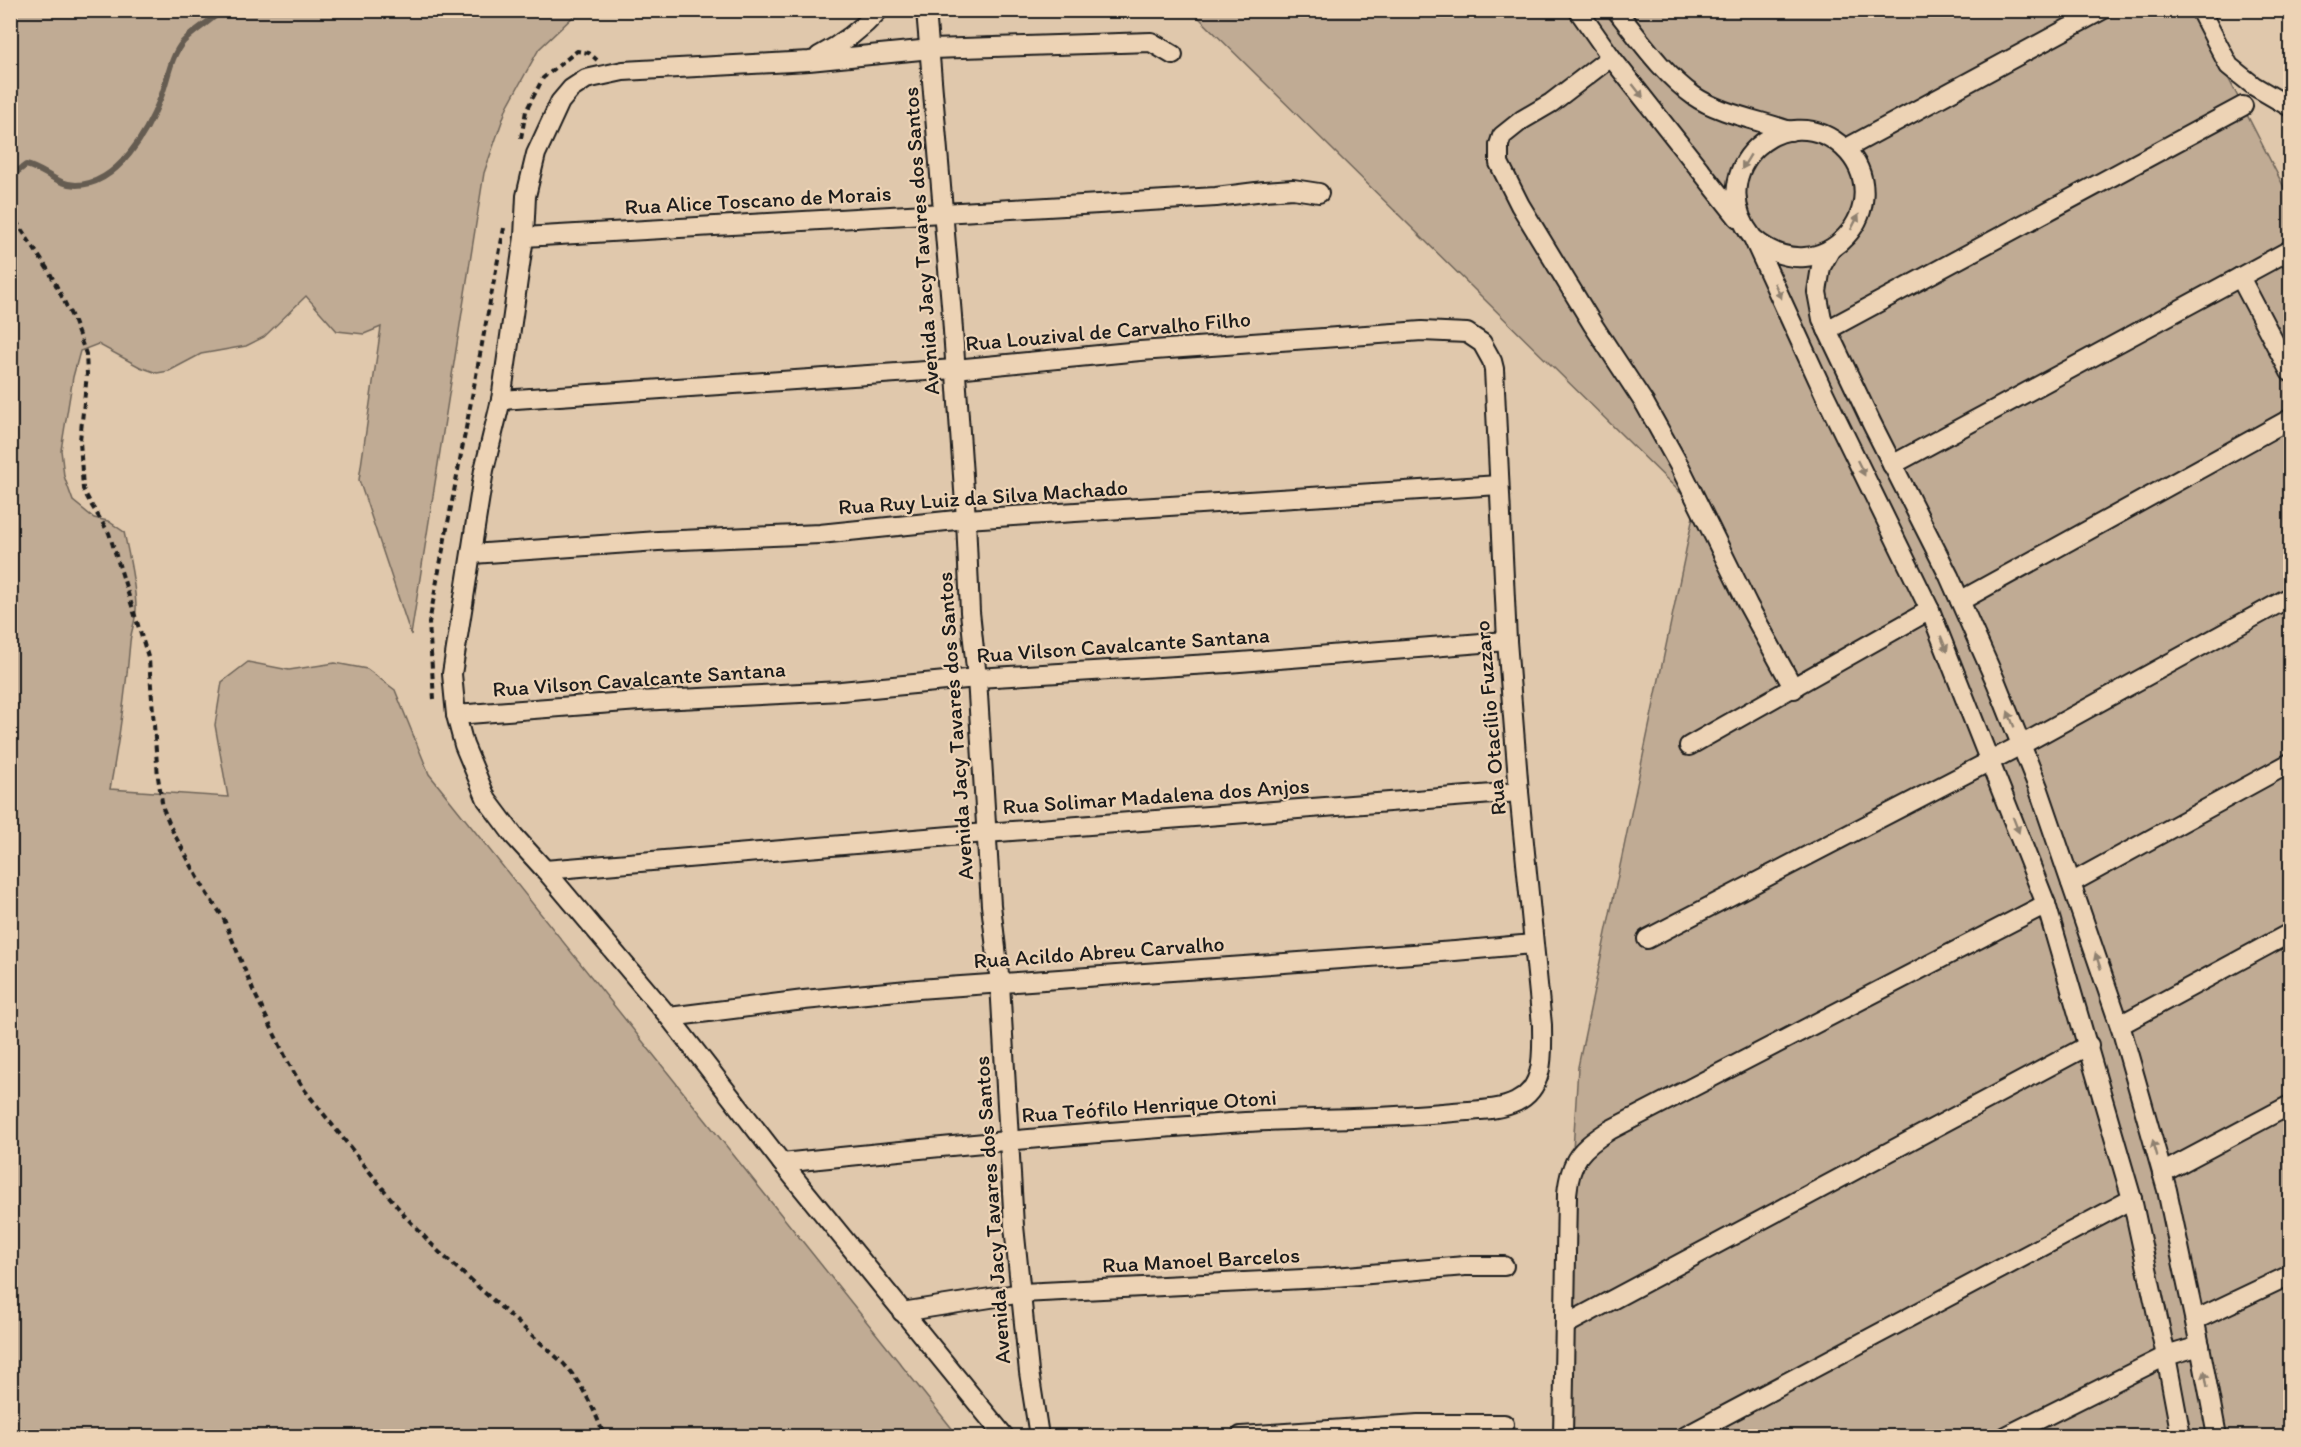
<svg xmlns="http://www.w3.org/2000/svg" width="2301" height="1447" font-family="Itim,sans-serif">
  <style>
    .green { fill: #c0ab94; stroke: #6e6458; stroke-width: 1.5 }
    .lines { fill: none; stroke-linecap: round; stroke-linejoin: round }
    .stream { stroke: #655c51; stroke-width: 6 }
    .minor-casing { stroke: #1c1c1c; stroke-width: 22 }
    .path { stroke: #1c1c1c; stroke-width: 4; stroke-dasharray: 6 4.5; stroke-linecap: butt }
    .minor { stroke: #edd3b5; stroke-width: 18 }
    .oneway { fill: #8f8170 }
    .labels { text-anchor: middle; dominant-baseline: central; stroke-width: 4.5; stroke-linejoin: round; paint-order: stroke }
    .street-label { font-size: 22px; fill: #1c1c1c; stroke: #edd3b5 }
  </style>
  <rect width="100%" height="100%" fill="#e0c8ac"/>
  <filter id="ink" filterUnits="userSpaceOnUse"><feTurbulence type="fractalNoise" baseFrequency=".0167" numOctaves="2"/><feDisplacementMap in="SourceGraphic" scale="12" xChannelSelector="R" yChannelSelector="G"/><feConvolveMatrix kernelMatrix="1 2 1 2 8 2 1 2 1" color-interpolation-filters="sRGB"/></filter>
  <g filter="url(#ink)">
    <!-- green -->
    <g class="green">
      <path d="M11 10 593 11 576 14 539 49 507 107 484 173 411 635 359 480 381 327 364 334 337 331 306 296 264 337 246 346 201 354 169 371 157 373 140 367 98 344 80 351 73 377 61 450 64 476 73 501 94 518 108 521 124 532C129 556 135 581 136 606 137 618 131 630 130 642 126 692 119 740 110 789L228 797 215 725 222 682 248 662 289 670 335 663 367 669 395 690 429 774 958 1436H11Z"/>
      <path d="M1192 11H2194L2290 199V1436H1556L1578 1067 1695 507Z"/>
    </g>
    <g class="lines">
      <!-- stream -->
      <path class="stream" d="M10 177 26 165C44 169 57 185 76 185 118 185 148 131 161 97 168 79 170 57 183 42 194 30 210 22 222 10"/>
      <defs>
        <g id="minor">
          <path d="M926 10 952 316 966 519 970 612 977 678 991 905 1000 983 1014 1226 1029 1372 1039 1436"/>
          <path d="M1578 10 1611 57 1738 218"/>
          <path d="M1616 10C1640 40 1663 74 1694 96 1718 113 1762 121 1790 131"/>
          <path d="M2200 10 2229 66 2254 86 2290 107"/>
          <path d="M819 56C842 44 861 30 879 10"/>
          <path d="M1611 57 1551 103 1522 120 1502 136 1499 145V163L1520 205 1593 325 1645 404 1680 467 1748 605 1794 689"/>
          <path d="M1845 149 2102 10"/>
          <path d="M524 237 1116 203 1216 197 1264 191 1293 189 1319 193"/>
          <path d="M1753 238C1823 298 1901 203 1844 148 1786 94 1700 170 1753 238L1825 395 1930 610 2046 904 2132 1199 2166 1356 2181 1436"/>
          <path d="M1831 249 1821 267 1817 292 1822 319 1872 424 1949 576 1996 682 2038 787 2123 1035 2167 1190 2200 1346 2217 1436"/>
          <path d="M2240 277 2290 372"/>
          <path d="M1827 330 2243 106"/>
          <path d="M501 400 955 369 1140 351 1422 331 1467 333 1482 343 1492 361 1494 369 1507 641 1519 792 1542 1025C1542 1051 1546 1088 1516 1102 1498 1111 1474 1110 1454 1112 1384 1119 1314 1118 1245 1122 1090 1132 936 1147 782 1163"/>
          <path d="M1892 465 2290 250"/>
          <path d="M472 554 658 541 820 534 966 519 1499 485"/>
          <path d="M1960 601 2290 419"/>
          <path d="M456 715 639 701 841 691 977 678 1227 663 1507 641"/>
          <path d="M1689 746 1930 610"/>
          <path d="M545 870 986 833 1519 792"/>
          <path d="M2071 883 2290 763"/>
          <path d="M1647 939 2021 745 2290 597"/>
          <path d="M669 1017 804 1000 918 989 1455 951 1533 944"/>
          <path d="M2120 1025 2290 933"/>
          <path d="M2162 1173 2290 1105"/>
          <path d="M902 1312 1022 1293 1323 1278 1465 1266H1504"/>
          <path d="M2195 1320 2290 1275"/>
          <path d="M1565 1325 2089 1045"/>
          <path d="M1004 1436 782 1163 669 1017 545 870 514 836 487 800 464 745 456 715 452 674 484 470 501 400 524 237 526 196 536 154 560 102 571 89 586 79 623 71 809 61 931 49 1151 42 1173 55"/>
          <path d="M1241 1436 1418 1424H1504"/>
          <path d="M1563 1436 1567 1194C1570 1160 1581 1148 1610 1130L2046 904"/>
          <path d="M1686 1436 2132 1199"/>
          <path d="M2006 1436 2166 1356 2200 1346"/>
        </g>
      </defs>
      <!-- minor casing -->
      <use href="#minor" class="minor-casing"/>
      <!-- path -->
      <g class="path">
        <path d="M521 138 526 111 543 78 577 51 589 53 597 60"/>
        <path d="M10 212 50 273 72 317 86 354 87 374 80 440 83 489 92 506 109 533 149 660 158 777 163 808 172 830 207 894 223 917 253 990 288 1062 303 1088 404 1215 439 1252 563 1363C582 1384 595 1410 604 1436"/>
        <path d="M434 699 429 623 504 228"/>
      </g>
      <!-- minor -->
      <use href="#minor" class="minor"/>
    </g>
    <!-- one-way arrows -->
    <defs><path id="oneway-solid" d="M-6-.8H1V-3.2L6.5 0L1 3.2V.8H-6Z" transform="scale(1.5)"/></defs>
    <g class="oneway">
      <use href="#oneway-solid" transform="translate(1638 91) rotate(52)"/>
      <use href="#oneway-solid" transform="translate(1746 162) rotate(121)"/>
      <use href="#oneway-solid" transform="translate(1855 222) rotate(-63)"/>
      <use href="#oneway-solid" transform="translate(1778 291) rotate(65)"/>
      <use href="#oneway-solid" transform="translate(1861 468) rotate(64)"/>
      <use href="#oneway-solid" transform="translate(1944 644) rotate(68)"/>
      <use href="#oneway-solid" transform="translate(2011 719) rotate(-112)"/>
      <use href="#oneway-solid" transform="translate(2016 825) rotate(69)"/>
      <use href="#oneway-solid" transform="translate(2098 961) rotate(-109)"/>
      <use href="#oneway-solid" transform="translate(2155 1148) rotate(-106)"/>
      <use href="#oneway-solid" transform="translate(2206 1379) rotate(-100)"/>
    </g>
  </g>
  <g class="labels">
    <!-- street labels -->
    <g class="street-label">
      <text transform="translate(758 200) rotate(-3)">Rua Alice Toscano de Morais</text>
      <text transform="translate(921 241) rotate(-94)">Avenida Jacy Tavares dos Santos</text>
      <text transform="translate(1108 331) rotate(-5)">Rua Louzival de Carvalho Filho</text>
      <text transform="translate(983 497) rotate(-4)">Rua Ruy Luiz da Silva Machado</text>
      <text transform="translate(1123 645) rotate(-4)">Rua Vilson Cavalcante Santana</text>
      <text transform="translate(639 679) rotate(-4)">Rua Vilson Cavalcante Santana</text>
      <text transform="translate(1490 718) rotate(-95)">Rua Otacílio Fuzzaro</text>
      <text transform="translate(955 726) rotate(-94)">Avenida Jacy Tavares dos Santos</text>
      <text transform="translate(1156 796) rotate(-4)">Rua Solimar Madalena dos Anjos</text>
      <text transform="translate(1099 952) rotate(-4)">Rua Acildo Abreu Carvalho</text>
      <text transform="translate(1149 1106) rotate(-4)">Rua Teófilo Henrique Otoni</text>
      <text transform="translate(992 1210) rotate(-94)">Avenida Jacy Tavares dos Santos</text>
      <text transform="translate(1201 1260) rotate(-3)">Rua Manoel Barcelos</text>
    </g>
  </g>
  <!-- margin -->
  <rect width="2301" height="1447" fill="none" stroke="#edd3b5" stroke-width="36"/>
  <rect x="18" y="18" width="2265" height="1411" fill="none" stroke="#1c1c1c" stroke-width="2" filter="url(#ink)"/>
</svg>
